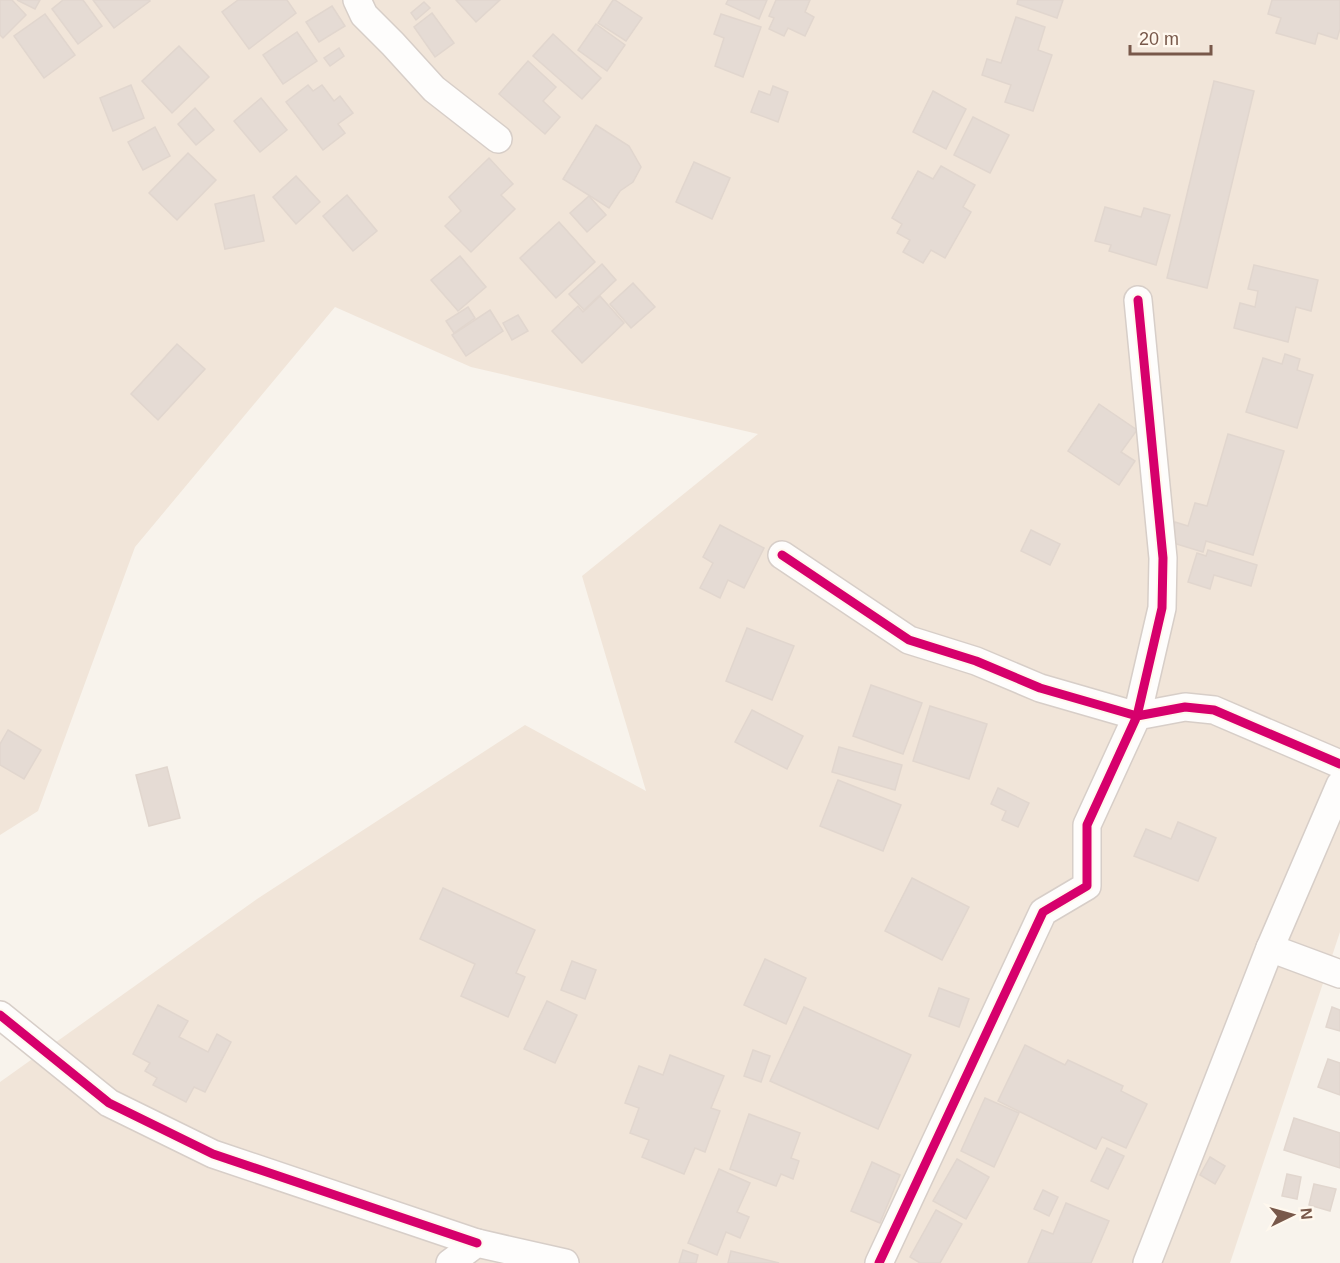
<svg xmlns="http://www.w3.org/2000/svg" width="1340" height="1263" font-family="Arial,sans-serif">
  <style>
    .residential { fill: #f1e5d9 }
    .building { fill: #e5dbd4; stroke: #e1d6ce; stroke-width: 1.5 }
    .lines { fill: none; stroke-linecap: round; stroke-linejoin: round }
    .minor-casing { stroke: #d7cec8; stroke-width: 30 }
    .minor { stroke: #fefdfc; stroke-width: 27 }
    .cycleway-casing { stroke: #fff8ee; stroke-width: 13 }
    .cycleway { stroke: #d6006c; stroke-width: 9 }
  </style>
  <rect width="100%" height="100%" fill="#f8f3ec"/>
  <!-- residential -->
  <path class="residential" d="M0 0H1340V932L1230 1263H0V1082L257 899 525 725 646 791 582 576 758 434 471 367 335 307 135 547 38 811 0 835Z"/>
  <!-- building -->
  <g class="building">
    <path d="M0 0H12L26 15 3 38 0 35Z"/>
    <path d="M17 0H40L35 9Z"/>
    <path d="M63 0H83L102 26 78 44 52 9Z"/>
    <path d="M93 0H149L150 1 114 28Z"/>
    <path d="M238 0H287L296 13 249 49 222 12Z"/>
    <path d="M456 0H500L476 22Z"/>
    <path d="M613 0H615L642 18 626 41 598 23Z"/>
    <path d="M728 0H767L759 19 726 4Z"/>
    <path d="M776 0H810L805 12 814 17 805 36 788 28 784 36 769 29 774 18 769 16Z"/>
    <path d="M1018 0H1063L1057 18 1017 4Z"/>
    <path d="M1272 0H1340V29L1337 39 1318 33 1315 44 1276 33 1281 18 1268 14Z"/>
    <path d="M424 2 430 8 416 20 411 13Z"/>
    <path d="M332 6 345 26 319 42 306 22Z"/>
    <path d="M432 13 454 43 435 57 414 27Z"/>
    <path d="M45 14 75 55 44 78 14 36Z"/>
    <path d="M721 14 761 27 743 77 715 66 724 38 714 34Z"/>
    <path d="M1016 17 1045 27 1038 50 1052 55 1033 111 1005 102 1011 85 982 75 987 59 1001 63Z"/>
    <path d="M596 24 625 45 607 71 578 50Z"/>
    <path d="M297 32 317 61 283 84 263 55Z"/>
    <path d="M553 34 601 78 582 99 533 56Z"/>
    <path d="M179 46 209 77 172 113 142 81Z"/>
    <path d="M339 48 344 56 330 66 324 58Z"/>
    <path d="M528 61 556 87 543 101 560 117 545 134 499 94Z"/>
    <path d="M1214 81 1254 91 1207 288 1167 278Z"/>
    <path d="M131 85 144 118 113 131 100 98Z"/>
    <path d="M308 85 313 91 322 85 334 101 340 96 353 113 338 124 345 133 323 150 286 102Z"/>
    <path d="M773 86 788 92 778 122 751 112 759 91 770 95Z"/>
    <path d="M933 91 966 109 946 149 913 132Z"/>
    <path d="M261 98 287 130 260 152 234 121Z"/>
    <path d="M195 108 214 130 196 145 178 124Z"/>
    <path d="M973 117 1009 135 990 173 954 155Z"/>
    <path d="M596 125 629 146 641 167 633 182 620 191 609 208 563 179Z"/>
    <path d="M155 127 170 156 143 170 128 142Z"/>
    <path d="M188 153 216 180 177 220 149 193Z"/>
    <path d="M489 158 513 184 501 195 515 209 471 252 445 226 461 211 449 197Z"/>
    <path d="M694 162 730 178 712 219 676 202Z"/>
    <path d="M941 166 975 185 963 207 971 212 945 258 931 250 923 263 903 252 910 240 897 233 902 224 892 218 918 171 933 179Z"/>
    <path d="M296 176 320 202 296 224 273 197Z"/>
    <path d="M254 195 264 241 225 249 215 204Z"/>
    <path d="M347 195 377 231 353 251 323 216Z"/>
    <path d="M589 196 606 215 587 232 570 213Z"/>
    <path d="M1105 207 1141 217 1144 208 1170 215 1156 265 1109 251 1111 245 1095 241Z"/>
    <path d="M559 222 595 262 556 298 520 258Z"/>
    <path d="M460 256 486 287 458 311 431 280Z"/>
    <path d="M602 264 616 280 584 310 569 294Z"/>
    <path d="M1254 265 1318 280 1311 311 1296 307 1288 342 1234 328 1240 303 1255 307 1258 291 1248 289Z"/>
    <path d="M633 283 655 307 631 328 610 304Z"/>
    <path d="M600 296 624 323 582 363 552 331 578 306 583 312Z"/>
    <path d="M468 307 475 318 454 333 446 321Z"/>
    <path d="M490 310 503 331 466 356 452 335Z"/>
    <path d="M518 315 528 331 512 340 503 323Z"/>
    <path d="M177 344 205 369 158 420 131 394Z"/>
    <path d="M1285 354 1300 359 1297 370 1313 375 1297 428 1246 412 1263 358 1282 364Z"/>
    <path d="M1099 404 1137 430 1121 452 1135 461 1119 485 1068 451Z"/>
    <path d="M1228 434 1284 451 1253 555 1206 541 1203 552 1170 542 1175 522 1188 526 1195 503 1207 506Z"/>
    <path d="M720 525 764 548 744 588 728 580 720 598 700 588 713 563 703 557Z"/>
    <path d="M1031 530 1060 544 1050 565 1021 551Z"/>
    <path d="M1208 550 1257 565 1251 586 1214 575 1210 589 1188 582 1197 553 1206 556Z"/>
    <path d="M747 628 794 646 772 700 726 681Z"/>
    <path d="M871 685 922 703 903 754 853 736Z"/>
    <path d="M930 706 987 724 969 779 913 761Z"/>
    <path d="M752 710 803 736 787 769 735 742Z"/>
    <path d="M8 730 41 750 24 779 0 765V744Z"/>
    <path d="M839 747 902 765 895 790 832 772Z"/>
    <path d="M167 767 180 818 149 826 136 775Z"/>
    <path d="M838 780 901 805 883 851 820 826Z"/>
    <path d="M998 788 1029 803 1018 827 1002 820 1006 811 991 804Z"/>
    <path d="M1178 822 1216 838 1198 881 1134 856 1146 829 1171 839Z"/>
    <path d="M912 878 969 907 942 960 885 931Z"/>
    <path d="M443 888 535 930 516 973 525 977 508 1017 461 996 475 964 420 939Z"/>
    <path d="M765 959 806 978 786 1024 744 1005Z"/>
    <path d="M572 961 596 970 585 999 561 990Z"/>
    <path d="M939 988 969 999 959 1027 929 1016Z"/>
    <path d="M547 1001 577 1015 555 1063 524 1049Z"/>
    <path d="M158 1005 188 1021 179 1037 208 1052 217 1034 231 1042 205 1092 194 1087 186 1102 153 1085 157 1078 145 1071 150 1063 133 1054Z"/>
    <path d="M804 1007 911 1055 878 1129 770 1081Z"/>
    <path d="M1332 1007 1340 1010V1031L1326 1027Z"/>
    <path d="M1025 1045 1065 1065 1068 1060 1123 1086 1121 1091 1147 1104 1126 1148 1102 1137 1096 1149 998 1101Z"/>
    <path d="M753 1050 770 1056 761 1082 744 1076Z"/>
    <path d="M670 1055 724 1076 711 1108 720 1111 705 1152 695 1148 684 1174 642 1157 649 1140 630 1133 639 1108 625 1103 639 1066 663 1075Z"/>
    <path d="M1328 1059 1340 1063V1095L1318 1087Z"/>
    <path d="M985 1098 1019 1113 994 1167 961 1151Z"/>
    <path d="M749 1114 800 1133 791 1158 799 1161 793 1179 781 1174 776 1186 730 1169Z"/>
    <path d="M1294 1118 1340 1133V1168L1284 1150Z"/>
    <path d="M1107 1148 1124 1156 1108 1189 1091 1181Z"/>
    <path d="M1210 1157 1225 1166 1215 1184 1200 1175Z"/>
    <path d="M957 1159 989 1177 966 1219 933 1201Z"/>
    <path d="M872 1162 900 1175 880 1223 851 1211Z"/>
    <path d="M719 1169 750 1183 737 1212 749 1217 740 1238 726 1232 717 1255 688 1243Z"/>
    <path d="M1287 1174 1301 1177 1297 1199 1282 1196Z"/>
    <path d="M1314 1184 1336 1189 1330 1211 1309 1205Z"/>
    <path d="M1043 1190 1058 1197 1049 1216 1034 1209Z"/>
    <path d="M1066 1203 1109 1221 1091 1263H1028L1042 1230 1053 1234Z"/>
    <path d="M936 1210 962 1224 940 1263H920L910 1257Z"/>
    <path d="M683 1250 698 1255 696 1263H679Z"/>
    <path d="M731 1251 779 1263H728Z"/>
  </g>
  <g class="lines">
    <defs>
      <g id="minor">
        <path d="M357 0 364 15 393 44 434 89 498 139"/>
        <path d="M782 555 909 640 976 661 1040 688 1137 716 1162 608 1163 558 1138 300"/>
        <path d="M1270 948 1340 974"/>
        <path d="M0 1015 109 1103 213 1154 477 1243"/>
        <path d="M450 1263 477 1243 565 1263"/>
        <path d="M879 1263 1043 912 1087 886V825L1137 716 1185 707 1214 710 1340 764"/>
        <path d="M1147 1263 1270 948 1340 785"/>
      </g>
    </defs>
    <!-- minor casing -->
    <use href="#minor" class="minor-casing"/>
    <!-- minor -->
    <use href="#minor" class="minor"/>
    <defs>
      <g id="cycleway">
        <path d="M782 555 909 640 976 661 1040 688 1137 716 1162 608 1163 558 1138 300"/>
        <path d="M0 1015 109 1103 213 1154 477 1243"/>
        <path d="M879 1263 1043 912 1087 886V825L1137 716 1185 707 1214 710 1340 764"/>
      </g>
    </defs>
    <!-- cycleway casing -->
    <use href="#cycleway" class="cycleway-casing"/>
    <!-- cycleway -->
    <use href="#cycleway" class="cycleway"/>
  </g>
  <!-- north arrow -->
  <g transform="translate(1292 1215) rotate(85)" stroke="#fff8ee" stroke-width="4.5" paint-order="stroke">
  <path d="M0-4.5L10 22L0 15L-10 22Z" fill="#78584a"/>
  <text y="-9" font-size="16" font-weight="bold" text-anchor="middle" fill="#78584a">N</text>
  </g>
  <!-- scale -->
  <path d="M1130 45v9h81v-9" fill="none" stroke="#78584a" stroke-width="3"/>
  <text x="1139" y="45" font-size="18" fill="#78584a" stroke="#fff8ee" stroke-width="4.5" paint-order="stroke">20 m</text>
</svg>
